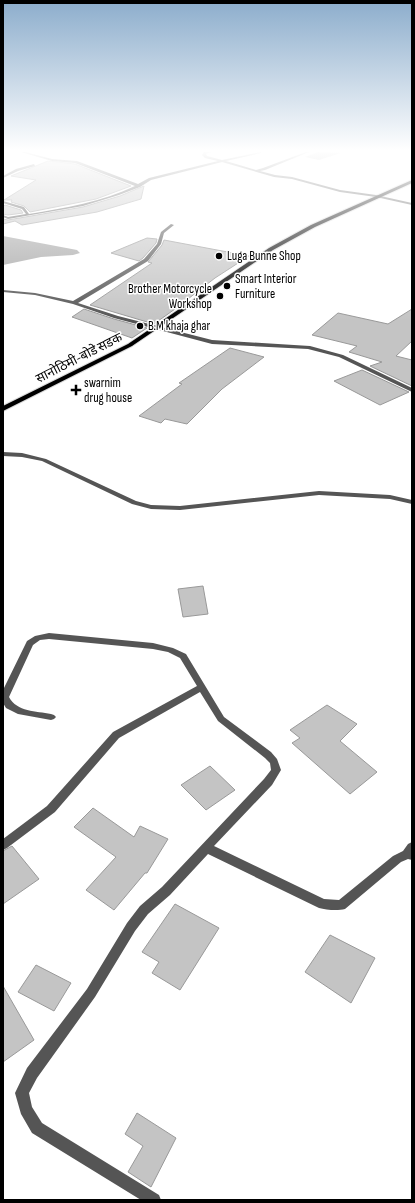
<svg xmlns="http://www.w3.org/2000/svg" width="415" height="1203" font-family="'Sofia Sans Condensed','Noto Sans Devanagari',sans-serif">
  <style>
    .water { fill: #a3a3a3 }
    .building { fill: #c4c4c4; stroke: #999 }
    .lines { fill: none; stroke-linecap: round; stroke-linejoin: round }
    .primary-casing { stroke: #dbdbdb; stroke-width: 2 }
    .street { fill: #555; fill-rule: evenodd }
    .primary { fill: #000; fill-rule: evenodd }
    .poi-dot { fill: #000; stroke: #fff; stroke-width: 1.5 }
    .labels { text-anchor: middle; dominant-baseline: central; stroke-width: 3; stroke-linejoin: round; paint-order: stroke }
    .far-poi-label { font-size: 13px; fill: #000; stroke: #fff; text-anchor: start }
    .far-street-label { font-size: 13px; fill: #000; stroke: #fff }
  </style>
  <rect width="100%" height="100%" fill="#fff"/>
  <!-- water -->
  <g class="water">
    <path d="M318 152 341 153 319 160 305 157Z"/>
    <path d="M3 236 77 250 80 253 73 255 41 257 3 265Z"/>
  </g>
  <!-- building -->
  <g class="building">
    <path d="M48 161 75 164 131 186 96 199 30 212 24 206 11 202 12 200H4L36 180 11 176Z"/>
    <path d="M144 186 141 199 97 212 22 225 15 221 3 224V219L8 220 83 207 120 196Z"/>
    <path d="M5 205 21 210 23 213 8 215 3 214V207Z"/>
    <path d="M147 238 157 239 156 243 143 258 139 261 111 253Z"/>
    <path d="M164 240 249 256 215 278 175 309 154 324 90 305 152 263 148 262 162 245Z"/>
    <path d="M84 309 114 319 147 328 132 338 72 317Z"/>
    <path d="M412 309V341L396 356 412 360V386L370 366 382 362 349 352 357 346 312 335 338 313 388 324Z"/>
    <path d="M230 348 264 357 222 389 187 424 165 419 161 423 139 416 182 384 179 383Z"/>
    <path d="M362 370 409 392 380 405 334 381Z"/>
    <path d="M203 586 208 614 183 617 178 589Z"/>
    <path d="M327 705 357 724 340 741 377 772 350 794 292 743 300 738 290 730Z"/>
    <path d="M210 766 235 790 206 810 181 785Z"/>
    <path d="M93 808 134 837 140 826 168 839 147 873H145L114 910 86 890 116 857 74 827Z"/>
    <path d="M12 846 39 879 3 904V851Z"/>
    <path d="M175 904 219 928 180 990 152 973 159 962 142 952Z"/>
    <path d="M330 935 375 958 351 1003 305 972Z"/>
    <path d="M36 965 71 983 54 1011 18 992Z"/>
    <path d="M3 986 34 1040 3 1062Z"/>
    <path d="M137 1113 176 1138 151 1187 128 1172 143 1146 125 1134Z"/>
  </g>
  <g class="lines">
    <defs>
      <path id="primary" d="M412 180V183L315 227 273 250 132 346 3 411V406L128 344 269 248 311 225Z"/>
    </defs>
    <!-- primary casing -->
    <use href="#primary" class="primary-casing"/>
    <!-- street -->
    <g class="street">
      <path d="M21 152H25L52 159 77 161 138 184 149 178 218 161 205 158 202 155 204 152H211L206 154 207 156 222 160 261 152V153L226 161 256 170 263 168 306 152H309L265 170 260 171 275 175 292 177 340 190 376 195 412 203V205L376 197 340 192 292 179 274 177 222 162 151 180 140 187 119 195 83 206 8 219 3 217V215L8 217 26 214 22 209 3 203V201L24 207 29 214C65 208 102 202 135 186L75 163 52 161Z"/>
      <path d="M34 164 35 166 18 171 3 178V176L16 169Z"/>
      <path d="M171 224 174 225 164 233 161 244 148 261 78 303 118 316 212 340 310 346 343 355 412 388V392L339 357 308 349 212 344 114 318 73 304 35 295 3 292V290L35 293 73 301 144 259 157 244 161 232Z"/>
      <path d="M3 452 22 453 46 459 136 501 151 505 180 506 319 491 390 495 412 500V504L390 499 319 495 180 510 151 509 132 504 42 461 22 457 3 456Z"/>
      <path d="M49 633 153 643 173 648 186 654 224 717 271 752 277 759 281 770 272 785 214 846 324 899 339 900 393 856 403 851 408 844 412 842V860L408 859 401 862 345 909C338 911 326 910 319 908L208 854 170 895 148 914 135 931 95 997 37 1078 29 1093 32 1107 42 1123 159 1195 161 1200H141L32 1133 21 1114 15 1093 27 1068 87 989 127 923 140 906 162 887 264 779 271 770 270 763 265 758 218 721 200 692 119 738 55 812 7 848 3 850V839L47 806 113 732 197 686 180 658 168 652 153 649 49 639 40 640 33 645 9 697C17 712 36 711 51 714L54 715 56 717 54 719 51 720 18 714 6 708 3 703V690L27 641 35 636Z"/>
    </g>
    <!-- primary -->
    <use href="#primary" class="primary"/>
  </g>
  <!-- sky -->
  <linearGradient id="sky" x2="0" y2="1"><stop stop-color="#8cadcc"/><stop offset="0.47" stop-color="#fff"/><stop offset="1" stop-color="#fff" stop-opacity="0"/></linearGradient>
  <rect width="415" height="320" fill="url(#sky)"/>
  <!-- markers -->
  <g class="poi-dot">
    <circle cx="219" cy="256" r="4"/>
    <circle cx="227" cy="286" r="4"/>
    <circle cx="220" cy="296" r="4"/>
    <circle cx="140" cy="326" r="4"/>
    <path d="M74 384h4v4h4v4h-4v4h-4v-4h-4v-4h4z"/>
  </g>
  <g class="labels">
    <!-- far-poi labels -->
    <g class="far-poi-label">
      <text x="227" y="256">Luga Bunne Shop</text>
      <text x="235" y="279">Smart Interior<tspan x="235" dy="15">Furniture</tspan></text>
      <text x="212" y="289" text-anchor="end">Brother Motorcycle<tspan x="212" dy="15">Workshop</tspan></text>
      <text x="148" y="326">B.M khaja ghar</text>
      <text x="84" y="383">swarnim<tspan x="84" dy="15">drug house</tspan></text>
    </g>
    <!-- far-street labels -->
    <g class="far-street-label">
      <text transform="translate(79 358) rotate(-27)">सानोठिमी-बोडे सडक</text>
    </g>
  </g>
  <!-- border -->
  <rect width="415" height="1203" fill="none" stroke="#000000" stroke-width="8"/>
</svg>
